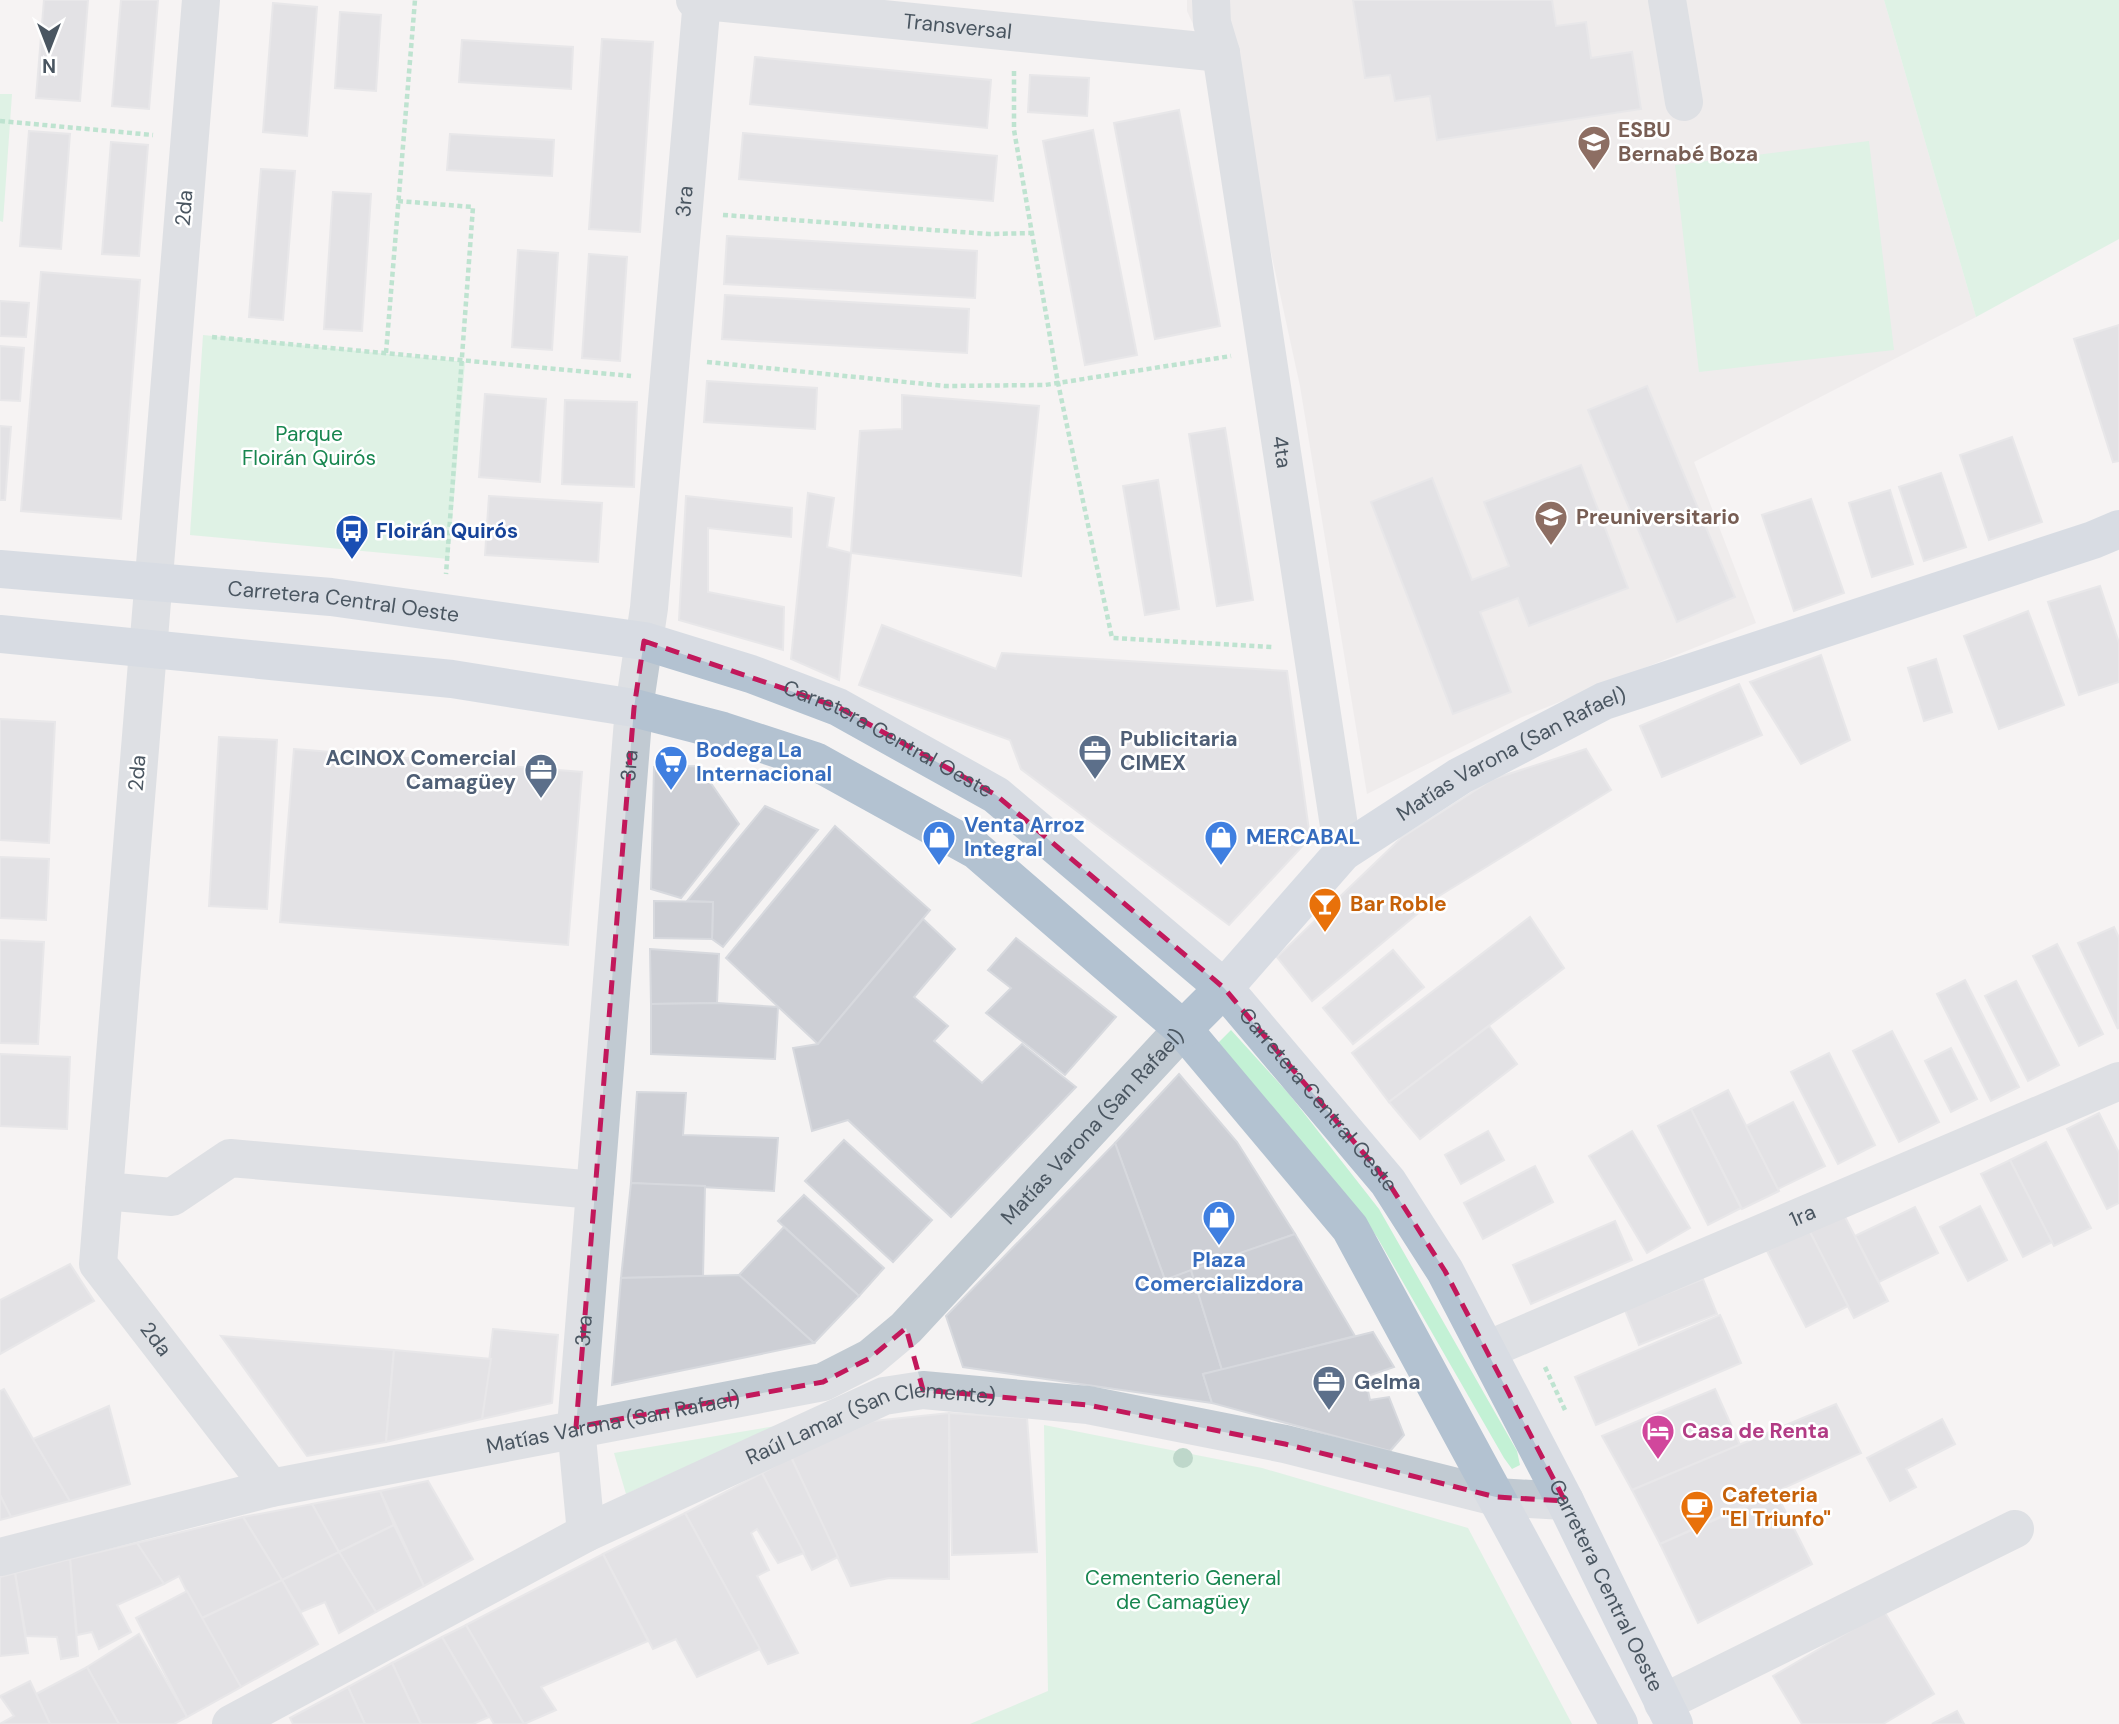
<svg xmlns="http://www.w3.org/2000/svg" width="2119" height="1724" font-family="'DM Sans',sans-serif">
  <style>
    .education { fill: #e6e4e5 }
    .green { fill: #c3f1d5 }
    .building { fill: #cdcfd5; stroke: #d7d9de; stroke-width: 2 }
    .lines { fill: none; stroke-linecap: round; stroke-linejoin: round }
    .path { stroke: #7ad0a6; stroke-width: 4.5; stroke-dasharray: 5 3.5; stroke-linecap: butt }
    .minor { stroke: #c1cad2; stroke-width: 38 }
    .major { stroke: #b3c2d1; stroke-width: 38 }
    .tree { fill: #7bb799 }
    .marked { fill: none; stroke: #c2185b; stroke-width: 5; stroke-dasharray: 14 9; stroke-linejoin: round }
    .labels { text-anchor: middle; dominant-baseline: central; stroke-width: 5; stroke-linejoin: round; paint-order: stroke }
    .street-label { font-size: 21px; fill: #4a5661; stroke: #fff }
    .education-label { font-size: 21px; font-weight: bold; fill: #785e54; stroke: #fff; text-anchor: start }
    .park-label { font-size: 21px; fill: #17864f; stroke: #fff }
    .transit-label { font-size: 21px; font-weight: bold; fill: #164399; stroke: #fff; text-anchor: start }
    .service-label { font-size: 21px; font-weight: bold; fill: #4e5e75; stroke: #fff; text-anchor: start }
    .shop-label { font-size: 21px; font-weight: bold; fill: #366cbe; stroke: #fff; text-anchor: start }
    .food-label { font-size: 21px; font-weight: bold; fill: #c56008; stroke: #fff; text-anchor: start }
    .hotel-label { font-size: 21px; font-weight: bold; fill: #b23c85; stroke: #fff; text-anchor: start }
  </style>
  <rect width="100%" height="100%" fill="#f5f3f3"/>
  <!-- education -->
  <path class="education" d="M1187 0H1884L1976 317 1694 462 1756 623 1522 717 1367 794 1300 386 1228 54 1199 37 1187 11Z"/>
  <!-- green -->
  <g class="green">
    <path d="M1884 0H2119V239L1976 317Z"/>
    <path d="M0 94H12L3 222 0 221Z"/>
    <path d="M1869 141 1894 350 1699 372 1675 165Z"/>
    <path d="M203 335 465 362 449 559 190 535Z"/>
    <path d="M1231 1030 1289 1094 1379 1209 1517 1451 1520 1465 1512 1469 1504 1458 1377 1237 1350 1200 1217 1044Z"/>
    <path d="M1044 1425 1262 1468 1468 1528 1572 1724H970L1048 1691Z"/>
    <path d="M776 1426 626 1494 614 1453Z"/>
  </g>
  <!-- building -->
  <g class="building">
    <path d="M44 0H88L80 101 36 98Z"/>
    <path d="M121 0H158L149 109 112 106Z"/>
    <path d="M1353 0H1552L1556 26 1586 22 1591 58 1632 52 1641 109 1437 140 1430 96 1395 101 1390 75 1365 78Z"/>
    <path d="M273 3 317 7 307 136 263 132Z"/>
    <path d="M340 12 381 15 376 91 335 88Z"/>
    <path d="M602 39 653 42 640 232 589 229Z"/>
    <path d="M462 40 573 47 571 89 459 82Z"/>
    <path d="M755 57 991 80 987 128 750 104Z"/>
    <path d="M1030 75 1089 78 1087 116 1028 112Z"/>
    <path d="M1179 110 1220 326 1155 339 1114 123Z"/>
    <path d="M1093 130 1137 355 1085 365 1043 141Z"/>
    <path d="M29 131 70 134 61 249 20 246Z"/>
    <path d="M743 133 997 156 993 201 739 179Z"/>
    <path d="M450 134 554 140 552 176 447 170Z"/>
    <path d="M111 142 148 145 139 256 102 254Z"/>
    <path d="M261 169 295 171 283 320 249 317Z"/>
    <path d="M333 192 371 194 362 331 324 329Z"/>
    <path d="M727 236 977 251 975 298 724 284Z"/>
    <path d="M518 250 558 253 552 350 512 347Z"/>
    <path d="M589 254 627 257 620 361 582 358Z"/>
    <path d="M41 272 140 280 121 519 21 511Z"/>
    <path d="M725 295 969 309 967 353 722 339Z"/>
    <path d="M0 301 29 303 26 337 0 336Z"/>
    <path d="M2119 325V461L2113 462 2074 339Z"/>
    <path d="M0 346 24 348 20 401 0 400Z"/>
    <path d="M707 381 817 388 815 429 704 422Z"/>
    <path d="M1647 386 1735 597 1677 622 1588 410Z"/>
    <path d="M485 394 546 399 540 482 479 477Z"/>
    <path d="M902 395 1039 406 1021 576 851 553 860 431 902 429Z"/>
    <path d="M565 400 637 402 634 487 562 484Z"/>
    <path d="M0 426 11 427 5 500H0Z"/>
    <path d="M1225 428 1253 600 1217 606 1189 434Z"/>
    <path d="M2012 437 2042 522 1989 540 1960 455Z"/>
    <path d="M1581 465 1628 588 1529 626 1518 598 1480 612 1511 692 1453 714 1371 502 1432 478 1472 580 1509 566 1484 502Z"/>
    <path d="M1941 473 1966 547 1924 561 1899 487Z"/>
    <path d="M1158 480 1179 609 1145 615 1123 486Z"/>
    <path d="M1890 490 1913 564 1872 577 1849 503Z"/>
    <path d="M808 493 834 498 827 547 851 553 839 680 791 659Z"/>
    <path d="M489 496 602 503 598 562 485 555Z"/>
    <path d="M686 496 792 508 791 537 708 528V592L784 607 783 650 679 620Z"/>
    <path d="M1811 499 1844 593 1794 611 1762 515Z"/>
    <path d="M2100 586 2119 643V682L2079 695 2048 602Z"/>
    <path d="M2028 611 2064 705 1999 729 1964 636Z"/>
    <path d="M882 625 996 669 1002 653 1287 671 1310 838 1229 925 1021 769 1010 740 859 685Z"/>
    <path d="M1821 655 1850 740 1801 764 1750 682Z"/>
    <path d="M1936 659 1952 712 1924 721 1908 668Z"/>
    <path d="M1739 684 1762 735 1662 777 1640 726Z"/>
    <path d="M0 719 55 722 49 843 0 840Z"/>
    <path d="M219 737 277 740 267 909 209 906Z"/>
    <path d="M294 749 582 772 568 945 280 922Z"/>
    <path d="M1586 749 1611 790 1439 896 1312 1001 1277 957 1401 838 1493 779Z"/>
    <path d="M699 766 739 824 681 898 651 889 654 767Z"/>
    <path d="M765 806 818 830 723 947 712 939 713 902 687 901Z"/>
    <path d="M835 826 930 910 818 1044 726 958Z"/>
    <path d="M0 857 49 859 46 920 0 918Z"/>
    <path d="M654 901 713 902 712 939 654 938Z"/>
    <path d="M1530 917 1564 968 1389 1102 1352 1053Z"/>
    <path d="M923 919 955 949 914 997 948 1026 934 1041 982 1083 1022 1044 1076 1087 951 1217 848 1120 812 1131 793 1048 818 1044Z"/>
    <path d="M2114 927 2119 938 2118 1029 2078 943Z"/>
    <path d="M1016 938 1116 1017 1065 1075 986 1013 1011 988 988 970Z"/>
    <path d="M0 940 44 942 38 1044 0 1043Z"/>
    <path d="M2057 944 2103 1034 2079 1046 2033 956Z"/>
    <path d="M650 949 719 954 717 1003 651 1004Z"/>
    <path d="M1393 950 1424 987 1353 1044 1323 1008Z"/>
    <path d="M1965 980 2019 1087 1991 1101 1937 994Z"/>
    <path d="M2016 981 2059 1065 2028 1081 1985 996Z"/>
    <path d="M717 1003 778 1007 775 1059 651 1054V1004Z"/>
    <path d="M1489 1026 1517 1064 1420 1139 1389 1102Z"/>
    <path d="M1892 1031 1939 1122 1899 1142 1853 1051Z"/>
    <path d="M1951 1048 1977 1099 1951 1112 1925 1061Z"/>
    <path d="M1829 1053 1875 1145 1838 1164 1791 1072Z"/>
    <path d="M0 1054 70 1057 67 1129 0 1126Z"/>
    <path d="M1179 1074 1237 1142 1295 1234 1165 1280 1115 1143Z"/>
    <path d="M1728 1090 1779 1191 1742 1209 1691 1109Z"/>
    <path d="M637 1092 686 1093 683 1135 778 1138 774 1191 631 1183Z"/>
    <path d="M1793 1102 1825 1166 1778 1189 1746 1126Z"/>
    <path d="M1691 1109 1741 1208 1708 1225 1658 1126Z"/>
    <path d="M2099 1113 2119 1153V1203L2107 1209 2067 1129Z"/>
    <path d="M1488 1131 1504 1160 1461 1184 1445 1155Z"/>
    <path d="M1632 1131 1690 1228 1647 1253 1589 1156Z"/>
    <path d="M844 1140 932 1220 893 1262 805 1181Z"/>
    <path d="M2046 1142 2091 1228 2054 1246 2010 1160Z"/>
    <path d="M1115 1143 1165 1280 1191 1270 1222 1370 1203 1374 1212 1403 963 1367 946 1316Z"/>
    <path d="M2010 1160 2052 1242 2023 1257 1981 1174Z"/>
    <path d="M1535 1166 1553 1202 1483 1239 1464 1203Z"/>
    <path d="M631 1183 705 1186 703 1276 621 1278Z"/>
    <path d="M804 1195 884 1268 859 1296 778 1221Z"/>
    <path d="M1980 1206 2007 1260 1968 1281 1940 1227Z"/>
    <path d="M1915 1207 1938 1253 1879 1282 1855 1236Z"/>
    <path d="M1843 1213 1888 1301 1854 1318 1809 1230Z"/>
    <path d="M1615 1221 1632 1260 1531 1304 1513 1265Z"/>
    <path d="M784 1227 859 1296 814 1343 739 1275Z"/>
    <path d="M1809 1230 1848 1306 1806 1327 1767 1251Z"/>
    <path d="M1295 1234 1355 1336 1222 1370 1191 1270Z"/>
    <path d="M70 1264 94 1301 0 1354V1300Z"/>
    <path d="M739 1275 814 1343 612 1385 621 1278Z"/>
    <path d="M1703 1279 1717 1314 1639 1345 1625 1310Z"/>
    <path d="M1720 1315 1741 1363 1596 1425 1575 1377Z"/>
    <path d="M493 1329 558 1335 552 1403 482 1419Z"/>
    <path d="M1373 1332 1394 1367 1365 1377 1370 1400 1389 1397 1404 1435 1390 1451 1212 1403 1203 1374Z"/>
    <path d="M221 1336 394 1350 386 1442 307 1456Z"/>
    <path d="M394 1350 491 1359 482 1419 386 1442Z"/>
    <path d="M4 1389 33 1439 70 1501 11 1517 0 1495V1391Z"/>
    <path d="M1715 1389 1740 1445 1632 1490 1602 1436Z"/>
    <path d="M1836 1404 1861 1453 1660 1544 1632 1490Z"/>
    <path d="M109 1406 130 1484 70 1501 33 1439Z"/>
    <path d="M949 1413V1579L889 1578 851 1586 791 1457 873 1421Z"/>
    <path d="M949 1413 1027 1418 1037 1552 952 1555Z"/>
    <path d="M1942 1419 1955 1444 1906 1469 1916 1487 1890 1501 1867 1458Z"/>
    <path d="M791 1457 838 1557 812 1570 762 1473Z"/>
    <path d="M762 1473 804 1553 778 1563 757 1529 751 1533 769 1570 757 1576 798 1653 768 1664 685 1513Z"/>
    <path d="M428 1481 473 1559 424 1586 380 1491Z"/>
    <path d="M380 1491 394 1525 339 1552 312 1504Z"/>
    <path d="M1776 1493 1812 1564 1698 1623 1660 1544Z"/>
    <path d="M0 1495 11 1517 0 1520Z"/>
    <path d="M312 1504 339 1552 282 1580 243 1517Z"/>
    <path d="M685 1513 760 1649 697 1677 676 1639 653 1649 603 1554Z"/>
    <path d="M243 1517 282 1580 200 1619 179 1576 164 1584 137 1543Z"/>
    <path d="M394 1525 424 1586 376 1612 339 1552Z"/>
    <path d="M137 1543 164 1584 117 1605 131 1632 99 1649 92 1632 77 1635 70 1559Z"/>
    <path d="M339 1552 376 1612 339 1633 325 1602 301 1612 282 1580Z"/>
    <path d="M603 1554 648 1641 541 1687 556 1710 524 1724 466 1625Z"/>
    <path d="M70 1559 78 1656 61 1659 57 1637 26 1636 15 1573Z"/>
    <path d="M15 1573 28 1653 0 1656V1577Z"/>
    <path d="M282 1580 318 1644 241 1687 200 1619Z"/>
    <path d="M187 1591 241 1687 187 1717 136 1618Z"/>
    <path d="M1884 1611 1934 1694 1883 1724H1802L1773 1676Z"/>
    <path d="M466 1625 524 1724H494L442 1637Z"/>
    <path d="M139 1634 187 1717 174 1724H119L87 1667Z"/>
    <path d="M442 1637 489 1717 473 1724H421L392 1663Z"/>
    <path d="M392 1663 421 1724H365L348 1687Z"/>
    <path d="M87 1667 119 1724H50L36 1694Z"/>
    <path d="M30 1681 50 1724H0L14 1716 0 1696Z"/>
    <path d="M348 1687 365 1724H293L290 1718Z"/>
    <path d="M1957 1711 1964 1724H1932Z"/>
  </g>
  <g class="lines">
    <!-- path -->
    <g class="path">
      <path d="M1014 71V130L1058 383 1112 638 1272 647"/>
      <path d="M0 121 153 135"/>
      <path d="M398 201 473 207 446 574"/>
      <path d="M723 215 989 234 1033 233"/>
      <path d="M212 337 631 376"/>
      <path d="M386 353 415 0"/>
      <path d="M707 362 945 386 1045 385 1231 356"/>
      <path d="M1545 1367 1565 1410"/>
    </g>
    <!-- minor -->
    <g class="minor">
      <path id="s1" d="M201 0 98 1264 271 1488"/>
      <path id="s2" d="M695 0 1221 53"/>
      <path id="s3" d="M1211 0 1212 23 1221 53 1343 852"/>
      <path d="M1667 0 1684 102"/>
      <path d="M104 1191 172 1197 230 1158 595 1190"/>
      <path id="s4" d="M1487 1350 2119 1081"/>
      <path id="s5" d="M586 1533 576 1427 634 708 649 608 702 0"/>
      <path id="s6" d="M0 1557 271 1488 823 1382 870 1358 906 1328 1183 1029"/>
      <path d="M1663 1703 2015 1529"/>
      <path id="s7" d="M231 1724 586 1533 884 1396 923 1390 1088 1405 1285 1444 1496 1497 1565 1501"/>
    </g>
    <!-- major -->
    <g class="major">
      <path id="s8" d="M0 569 331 597 644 641 751 674 838 707 996 795 1224 988 1388 1182 1445 1271 1565 1501 1674 1724"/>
      <path d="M0 634 452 679 634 708 723 731 815 761 976 850 1183 1029 1350 1228 1619 1724"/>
      <path id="s9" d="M1183 1029 1224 988 1343 852 1460 776 1604 701 2093 540 2119 529"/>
    </g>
  </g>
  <!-- trees -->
  <circle class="tree" cx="1183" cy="1458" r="10"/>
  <!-- marked area -->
  <path d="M0 0H2119V1724H0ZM644 641 838 707 996 795 1224 988 1388 1182 1445 1271 1565 1501 1496 1497 1285 1444 1088 1405 923 1390 906 1328 870 1358 823 1382 576 1427 634 708Z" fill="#f5f3f3" fill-opacity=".55" fill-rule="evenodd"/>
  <path class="marked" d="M644 641 838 707 996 795 1224 988 1388 1182 1445 1271 1565 1501 1496 1497 1285 1444 1088 1405 923 1390 906 1328 870 1358 823 1382 576 1427 634 708Z"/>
  <!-- icons -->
  <defs>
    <symbol id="school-pin" viewBox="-11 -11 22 30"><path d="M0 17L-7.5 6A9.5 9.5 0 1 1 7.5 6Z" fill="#8d6e63" stroke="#fff"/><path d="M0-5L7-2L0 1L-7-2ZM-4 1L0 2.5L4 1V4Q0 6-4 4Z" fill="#fff"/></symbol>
    <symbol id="bus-pin" viewBox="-11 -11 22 30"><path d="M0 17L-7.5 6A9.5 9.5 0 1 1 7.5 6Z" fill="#1a4fb4" stroke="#fff"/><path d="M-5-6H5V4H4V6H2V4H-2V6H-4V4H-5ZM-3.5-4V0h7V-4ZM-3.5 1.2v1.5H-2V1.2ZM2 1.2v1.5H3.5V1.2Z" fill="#fff"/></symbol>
    <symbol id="office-pin" viewBox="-11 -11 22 30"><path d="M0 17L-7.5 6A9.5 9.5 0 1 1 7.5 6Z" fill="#5c6f8a" stroke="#fff"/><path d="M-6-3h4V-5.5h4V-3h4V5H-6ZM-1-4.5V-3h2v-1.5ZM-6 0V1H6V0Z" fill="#fff"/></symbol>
    <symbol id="supermarket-pin" viewBox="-11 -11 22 30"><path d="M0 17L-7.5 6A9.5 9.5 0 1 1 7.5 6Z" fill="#3f7fe0" stroke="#fff"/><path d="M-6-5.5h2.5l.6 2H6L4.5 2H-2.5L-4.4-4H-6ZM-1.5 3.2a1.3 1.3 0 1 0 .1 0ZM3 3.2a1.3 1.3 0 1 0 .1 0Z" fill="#fff"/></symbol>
    <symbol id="shop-pin" viewBox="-11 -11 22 30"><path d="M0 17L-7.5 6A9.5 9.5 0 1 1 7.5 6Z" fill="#3f7fe0" stroke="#fff"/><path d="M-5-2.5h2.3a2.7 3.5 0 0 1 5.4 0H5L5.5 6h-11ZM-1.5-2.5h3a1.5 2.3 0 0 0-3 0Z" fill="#fff"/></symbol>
    <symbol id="bar-pin" viewBox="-11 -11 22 30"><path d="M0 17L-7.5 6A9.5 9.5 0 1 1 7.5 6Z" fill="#e8710a" stroke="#fff"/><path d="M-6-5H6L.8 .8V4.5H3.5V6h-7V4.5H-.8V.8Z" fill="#fff"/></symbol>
    <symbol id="hotel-pin" viewBox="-11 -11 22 30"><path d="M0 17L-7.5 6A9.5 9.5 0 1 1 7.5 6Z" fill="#d1479c" stroke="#fff"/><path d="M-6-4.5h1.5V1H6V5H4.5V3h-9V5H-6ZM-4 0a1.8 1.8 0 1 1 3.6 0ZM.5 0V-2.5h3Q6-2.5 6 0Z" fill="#fff"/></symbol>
    <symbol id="cafe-pin" viewBox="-11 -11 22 30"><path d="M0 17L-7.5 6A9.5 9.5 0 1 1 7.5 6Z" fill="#e8710a" stroke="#fff"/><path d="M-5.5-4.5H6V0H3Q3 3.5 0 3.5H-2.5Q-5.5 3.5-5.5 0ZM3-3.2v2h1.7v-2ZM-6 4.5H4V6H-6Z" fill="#fff"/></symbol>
  </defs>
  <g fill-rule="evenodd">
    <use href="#school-pin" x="1575" y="123" width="38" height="52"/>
    <use href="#school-pin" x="1532" y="498" width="38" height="52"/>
    <use href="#bus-pin" x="333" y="512" width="38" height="52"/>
    <use href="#office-pin" x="1076" y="732" width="38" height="52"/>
    <use href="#supermarket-pin" x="652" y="743" width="38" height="52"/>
    <use href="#office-pin" x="522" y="751" width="38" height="52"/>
    <use href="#shop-pin" x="920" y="818" width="38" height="52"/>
    <use href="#shop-pin" x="1202" y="818" width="38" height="52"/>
    <use href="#bar-pin" x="1306" y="885" width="38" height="52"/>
    <use href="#shop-pin" x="1200" y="1198" width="38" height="52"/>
    <use href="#office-pin" x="1310" y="1363" width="38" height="52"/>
    <use href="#hotel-pin" x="1639" y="1412" width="38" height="52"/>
    <use href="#cafe-pin" x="1678" y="1488" width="38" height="52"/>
  </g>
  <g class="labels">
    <!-- street labels -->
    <g class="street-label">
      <text stroke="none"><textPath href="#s2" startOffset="264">Transversal</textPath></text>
      <text stroke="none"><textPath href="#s5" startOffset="1337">3ra</textPath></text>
      <text transform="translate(184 208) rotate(-85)">2da</text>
      <text stroke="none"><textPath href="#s3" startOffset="458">4ta</textPath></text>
      <text stroke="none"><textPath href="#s8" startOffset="345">Carretera Central Oeste</textPath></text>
      <text stroke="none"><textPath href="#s8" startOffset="912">Carretera Central Oeste</textPath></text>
      <text stroke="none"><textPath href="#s9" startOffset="434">Matías Varona (San Rafael)</textPath></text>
      <text stroke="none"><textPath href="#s5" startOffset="770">3ra</textPath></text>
      <text transform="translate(137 773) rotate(-85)">2da</text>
      <text stroke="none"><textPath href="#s8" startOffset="1479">Carretera Central Oeste</textPath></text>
      <text stroke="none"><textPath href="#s6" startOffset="1216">Matías Varona (San Rafael)</textPath></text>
      <text stroke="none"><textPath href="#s4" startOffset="343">1ra</textPath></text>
      <text stroke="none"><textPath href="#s5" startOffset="203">3ra</textPath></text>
      <text stroke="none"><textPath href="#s1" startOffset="1363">2da</textPath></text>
      <text stroke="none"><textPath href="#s6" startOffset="628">Matías Varona (San Rafael)</textPath></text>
      <text stroke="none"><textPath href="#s7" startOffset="712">Raúl Lamar (San Clemente)</textPath></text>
      <text stroke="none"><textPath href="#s8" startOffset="2046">Carretera Central Oeste</textPath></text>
    </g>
    <!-- education labels -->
    <g class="education-label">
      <text x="1618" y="130">ESBU<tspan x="1618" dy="24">Bernabé Boza</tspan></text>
      <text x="1576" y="517">Preuniversitario</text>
    </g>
    <!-- park labels -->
    <g class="park-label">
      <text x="309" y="434">Parque<tspan x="309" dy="24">Floirán Quirós</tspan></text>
      <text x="1183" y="1578">Cementerio General<tspan x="1183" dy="24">de Camagüey</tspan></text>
    </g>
    <!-- transit labels -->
    <g class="transit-label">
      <text x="376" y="531">Floirán Quirós</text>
    </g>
    <!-- service labels -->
    <g class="service-label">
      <text x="1120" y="739">Publicitaria<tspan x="1120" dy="24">CIMEX</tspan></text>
      <text x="516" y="758" text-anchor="end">ACINOX Comercial<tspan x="516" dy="24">Camagüey</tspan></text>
      <text x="1354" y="1382">Gelma</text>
    </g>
    <!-- shop labels -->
    <g class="shop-label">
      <text x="696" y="750">Bodega La<tspan x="696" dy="24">Internacional</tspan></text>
      <text x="964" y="825">Venta Arroz<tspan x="964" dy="24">Integral</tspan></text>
      <text x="1246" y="837">MERCABAL</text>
      <text x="1219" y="1260" text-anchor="middle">Plaza<tspan x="1219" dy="24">Comercializdora</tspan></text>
    </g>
    <!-- food labels -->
    <g class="food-label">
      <text x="1350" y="904">Bar Roble</text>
      <text x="1722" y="1495">Cafeteria<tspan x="1722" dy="24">"El Triunfo"</tspan></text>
    </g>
    <!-- hotel labels -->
    <g class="hotel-label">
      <text x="1682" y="1431">Casa de Renta</text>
    </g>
  </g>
  <!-- north arrow -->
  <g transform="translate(49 49) rotate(180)" stroke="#ffffff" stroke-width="5" paint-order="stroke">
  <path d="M0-5L12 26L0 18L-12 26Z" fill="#4a5661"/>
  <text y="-10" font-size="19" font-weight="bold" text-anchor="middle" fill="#4a5661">N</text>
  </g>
</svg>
